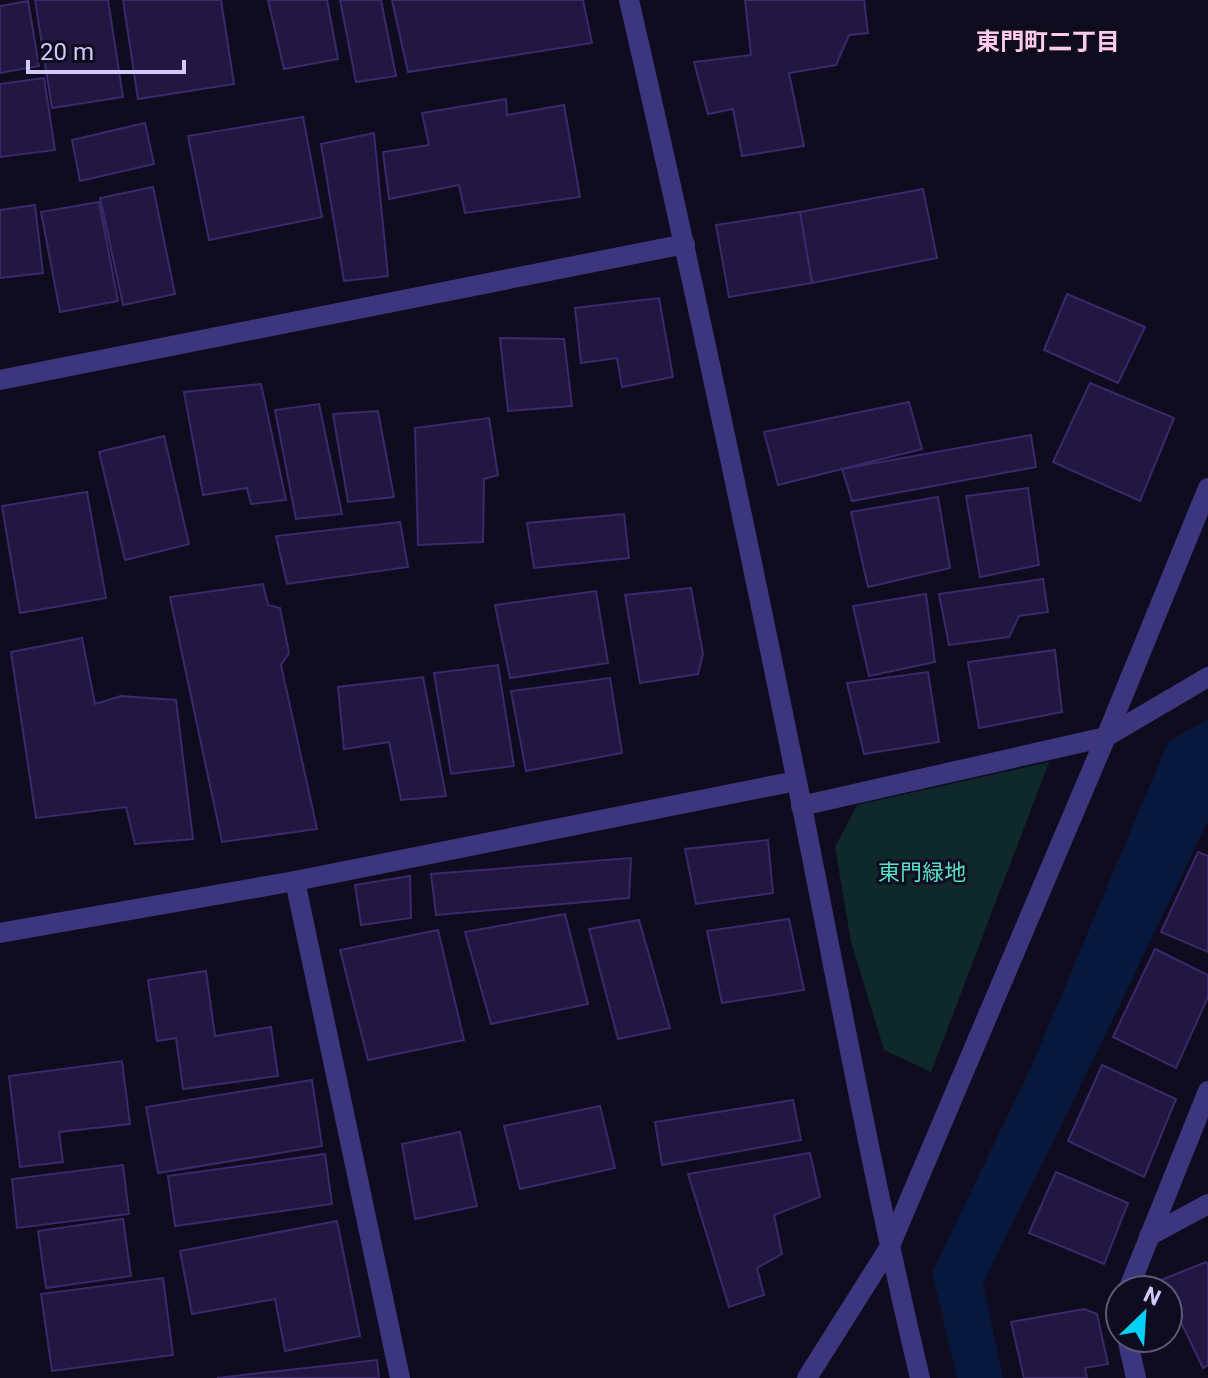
<svg xmlns="http://www.w3.org/2000/svg" width="1208" height="1378" font-family="Roboto,'Noto Sans JP',sans-serif">
  <style>
    .green { fill: #0f2829 }
    .water { fill: #08183c }
    .building { fill: #221740; stroke: #3a296c; stroke-width: 2 }
    .lines { fill: none; stroke-linecap: round; stroke-linejoin: round }
    .minor { stroke: #3c367f; stroke-width: 20 }
    .labels { text-anchor: middle; dominant-baseline: central; stroke-width: 6; stroke-linejoin: round; paint-order: stroke }
    .park-label { font-size: 22px; fill: #54e1c4; stroke: #100c1f }
    .neighbourhood-label { font-size: 24px; font-weight: bold; fill: #ffcbea; stroke: #100c1f }
  </style>
  <rect width="100%" height="100%" fill="#100c1f"/>
  <!-- green -->
  <path class="green" d="M1049 762 931 1072 884 1050 851 942 835 847 857 805Z"/>
  <!-- water -->
  <path class="water" d="M1208 719V821L1102 1042 983 1284 1003 1378H957L932 1272 1032 1065 1168 742Z"/>
  <!-- building -->
  <g class="building">
    <path d="M35 0H108L123 97 52 108Z"/>
    <path d="M123 0H221L234 84 138 99Z"/>
    <path d="M268 0H327L338 59 284 69Z"/>
    <path d="M340 0H381L396 76 356 82Z"/>
    <path d="M392 0H583L592 43 408 72Z"/>
    <path d="M745 0H864L868 33 849 35 836 65 789 73 804 146 742 156 733 109 708 114 694 62 751 55Z"/>
    <path d="M28 1 39 66 0 73V6Z"/>
    <path d="M44 78 55 150 0 157V84Z"/>
    <path d="M506 99 507 115 564 105 580 197 465 213 459 185 389 199 383 152 429 145 422 113Z"/>
    <path d="M303 117 322 217 209 240 188 136Z"/>
    <path d="M145 123 154 164 80 181 72 140Z"/>
    <path d="M374 133 388 276 344 281 321 144Z"/>
    <path d="M153 187 175 294 123 305 100 198Z"/>
    <path d="M923 189 937 258 812 283 800 212Z"/>
    <path d="M99 202 118 301 60 312 41 212Z"/>
    <path d="M35 205 43 273 0 278V210Z"/>
    <path d="M800 212 812 283 729 297 716 225Z"/>
    <path d="M1067 294 1145 327 1118 383 1044 350Z"/>
    <path d="M659 298 673 377 622 387 617 358 581 363 575 308Z"/>
    <path d="M500 338 564 339 572 406 508 411Z"/>
    <path d="M1090 383 1174 418 1140 501 1053 462Z"/>
    <path d="M261 384 286 500 251 504 247 488 203 495 184 392Z"/>
    <path d="M909 402 922 449 778 485 764 432Z"/>
    <path d="M319 404 342 514 296 519 275 410Z"/>
    <path d="M378 411 394 497 348 502 333 414Z"/>
    <path d="M489 418 498 475 484 479 483 542 418 545 415 428Z"/>
    <path d="M1031 435 1036 467 852 501 842 469Z"/>
    <path d="M164 436 189 544 125 560 99 452Z"/>
    <path d="M1028 488 1039 565 980 577 966 496Z"/>
    <path d="M87 492 106 598 20 613 2 506Z"/>
    <path d="M938 497 950 568 868 587 851 512Z"/>
    <path d="M624 514 629 558 534 568 527 523Z"/>
    <path d="M400 522 408 567 287 584 276 536Z"/>
    <path d="M1043 579 1048 612 1019 616 1009 637 949 645 939 594Z"/>
    <path d="M263 584 268 605 280 608 289 653 281 665 317 829 222 842 170 597Z"/>
    <path d="M691 588 703 654 698 674 640 683 625 595Z"/>
    <path d="M596 591 608 663 510 678 495 605Z"/>
    <path d="M926 594 935 662 869 676 853 606Z"/>
    <path d="M82 638 95 704 121 696 176 700 193 839 135 844 126 807 36 818 11 652Z"/>
    <path d="M1055 650 1062 712 979 728 968 662Z"/>
    <path d="M498 665 514 766 451 774 434 673Z"/>
    <path d="M928 672 939 742 864 754 847 683Z"/>
    <path d="M423 677 446 796 401 800 389 742 344 749 338 687Z"/>
    <path d="M610 678 622 753 526 771 511 691Z"/>
    <path d="M768 840 773 893 696 904 685 849Z"/>
    <path d="M1198 852 1208 856V952L1161 932Z"/>
    <path d="M631 858 629 898 436 915 431 874Z"/>
    <path d="M410 876 411 918 361 925 355 885Z"/>
    <path d="M565 914 588 1004 491 1024 465 932Z"/>
    <path d="M789 919 804 990 722 1003 707 931Z"/>
    <path d="M639 920 670 1028 618 1039 589 929Z"/>
    <path d="M438 930 464 1040 368 1060 340 950Z"/>
    <path d="M1155 949 1208 975V997L1176 1068 1113 1037Z"/>
    <path d="M206 971 215 1036 271 1027 278 1076 183 1089 176 1038 157 1041 148 980Z"/>
    <path d="M122 1061 130 1124 59 1132 63 1162 20 1167 9 1076Z"/>
    <path d="M1102 1065 1176 1099 1144 1177 1068 1141Z"/>
    <path d="M312 1080 322 1146 158 1173 146 1107Z"/>
    <path d="M793 1100 801 1140 662 1165 655 1122Z"/>
    <path d="M600 1106 615 1168 520 1189 504 1126Z"/>
    <path d="M460 1132 477 1206 415 1219 402 1144Z"/>
    <path d="M810 1153 820 1197 774 1215 782 1254 757 1268 764 1295 729 1307 688 1174Z"/>
    <path d="M325 1154 332 1204 175 1226 168 1176Z"/>
    <path d="M123 1165 129 1214 17 1228 12 1179Z"/>
    <path d="M1056 1172 1128 1203 1104 1264 1029 1233Z"/>
    <path d="M123 1219 131 1276 46 1288 38 1231Z"/>
    <path d="M337 1221 360 1336 285 1351 275 1299 192 1314 180 1251Z"/>
    <path d="M1206 1262 1208 1265V1365L1203 1368 1168 1295V1290H1165L1161 1280Z"/>
    <path d="M163 1278 173 1355 52 1371 41 1294Z"/>
    <path d="M1084 1309 1097 1314 1108 1364 1085 1368 1087 1378H1024L1011 1322Z"/>
    <path d="M377 1360 379 1378H217Z"/>
  </g>
  <g class="lines">
    <!-- minor -->
    <g class="minor">
      <path d="M629 0C689 260 744 521 797 782 837 981 873 1181 920 1378"/>
      <path d="M0 380 685 244"/>
      <path d="M801 806 1106 737 1208 677"/>
      <path d="M295 881 400 1378"/>
      <path d="M0 933 295 881 796 781"/>
      <path d="M1149 1236 1208 1204"/>
      <path d="M1128 1290 1208 1091"/>
      <path d="M1120 1309V1310"/>
      <path d="M1127 1338 1136 1378"/>
      <path d="M807 1378 889 1248 1106 737 1208 488"/>
    </g>
  </g>
  <g class="labels">
    <!-- park labels -->
    <g class="park-label">
      <text x="922" y="872">東門緑地</text>
    </g>
    <!-- neighbourhood labels -->
    <g class="neighbourhood-label">
      <text x="1048" y="42">東門町二丁目</text>
    </g>
  </g>
  <!-- north arrow -->
  <g transform="translate(1144 1314) rotate(25)"><circle r="38" fill="#100c1f" stroke="#5e5879" stroke-width="2"/>
  <path d="M0-6L14 30L0 20L-14 30Z" fill="#00d0f4"/>
  <text y="-12" font-size="22" font-weight="bold" text-anchor="middle" fill="#d2c9ff">N</text>
  </g>
  <!-- scale -->
  <path d="M28 60v12h156v-12" fill="none" stroke="#d2c9ff" stroke-width="4"/>
  <text x="40" y="60" font-size="24" fill="#d2c9ff" stroke="#100c1f" stroke-width="6" paint-order="stroke">20 m</text>
</svg>
